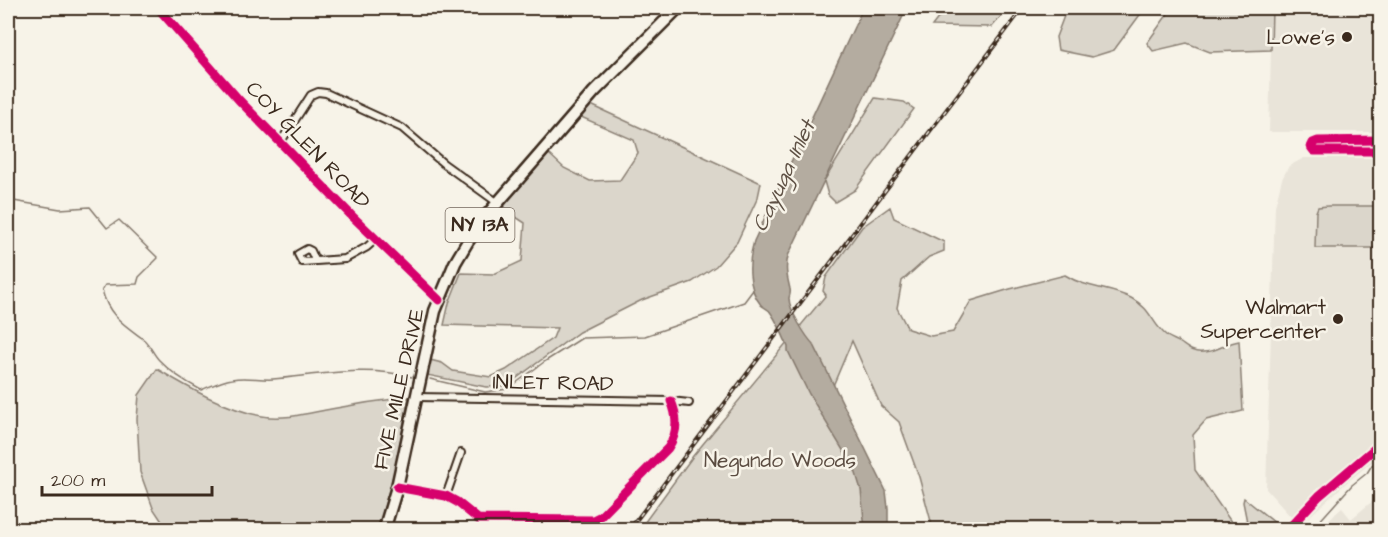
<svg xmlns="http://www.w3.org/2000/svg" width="1388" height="537" font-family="'Architects Daughter',sans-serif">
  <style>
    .built { fill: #e9e4d9 }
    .green { fill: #dbd6cb; stroke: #8b8074; stroke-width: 1.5 }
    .water { fill: #b4aca0; stroke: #84786c; stroke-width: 1.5 }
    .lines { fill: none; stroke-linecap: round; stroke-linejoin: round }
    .stream { stroke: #84786c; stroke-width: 1.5 }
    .street-casing { stroke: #3b2a1e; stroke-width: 10 }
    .primary-casing { stroke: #3b2a1e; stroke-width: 15 }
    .street { stroke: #f7f3e8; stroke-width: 6 }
    .primary { stroke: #f7f3e8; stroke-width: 10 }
    .rail-casing { stroke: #3b2a1e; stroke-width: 4 }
    .rail { stroke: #f7f3e8; stroke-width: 1.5; stroke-dasharray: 4.5; stroke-linecap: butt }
    .cycleway-casing { stroke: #f7f3e8; stroke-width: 13 }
    .cycleway { stroke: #d6006c; stroke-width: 9 }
    .poi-dot { fill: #3b2a1e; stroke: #f7f3e8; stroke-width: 2 }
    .labels { text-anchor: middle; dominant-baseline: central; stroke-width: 5; stroke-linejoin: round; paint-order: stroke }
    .shield { fill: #f7f3e8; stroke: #73665b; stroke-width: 1.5 }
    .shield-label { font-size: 20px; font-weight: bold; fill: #3b2a1e }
    .poi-label { font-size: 21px; fill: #3b2a1e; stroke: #f7f3e8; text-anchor: end }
    .street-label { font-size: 21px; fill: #3b2a1e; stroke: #f7f3e8 }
    .park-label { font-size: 21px; fill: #5b4c41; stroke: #f7f3e8 }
    .water-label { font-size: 22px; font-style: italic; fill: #5f5145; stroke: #f7f3e8 }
  </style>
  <rect width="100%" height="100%" fill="#f7f3e8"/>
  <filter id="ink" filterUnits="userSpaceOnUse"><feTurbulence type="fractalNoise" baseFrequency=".0167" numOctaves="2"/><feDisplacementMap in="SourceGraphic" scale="12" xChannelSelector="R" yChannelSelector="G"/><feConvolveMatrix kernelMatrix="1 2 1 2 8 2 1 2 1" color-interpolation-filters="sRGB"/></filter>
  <g filter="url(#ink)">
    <!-- built -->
    <g class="built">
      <path d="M1272 8H1380V132H1269Z"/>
      <path d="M1304 158H1380V455L1345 484 1299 526 1266 489 1275 206 1282 179 1289 166Z"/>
      <path d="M1380 495V529H1318L1342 508 1351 519Z"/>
    </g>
    <!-- green -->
    <g class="green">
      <path d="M946 8H1008L992 27 932 26Z"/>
      <path d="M1067 8H1145L1114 50 1092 57 1058 50 1056 37Z"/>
      <path d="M1172 8H1272L1271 50 1210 52 1187 43 1153 51 1147 43Z"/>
      <path d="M875 98 904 102 914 109 855 190 835 202 828 195 824 181Z"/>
      <path d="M591 105 761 183 758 197 737 242 716 266 692 282 642 300 579 332 506 386 486 387 427 375 430 360 442 363 453 371 491 377 506 370 553 338 557 328 444 325 449 303 461 273 494 274 522 261 525 223 502 208 549 154 564 168 590 181 620 180 638 153 634 140 581 117Z"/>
      <path d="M1328 206H1380V248H1315L1316 212 1318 207Z"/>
      <path d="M890 207 894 218 944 242V251L929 257 902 281 897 308 908 329 931 336 953 332 971 301 1010 289 1065 275C1087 289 1109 287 1131 298 1152 309 1151 323 1166 335 1170 339 1177 340 1182 344 1189 349 1194 353 1203 352 1216 352 1226 343 1239 341L1243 411 1206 420 1193 435 1195 470 1234 526 1248 527 1243 502 1244 498 1275 523 1271 530 932 529V525L919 477 899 422 881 406 852 341 827 400 860 458 877 529 639 530 693 456 826 295 823 291 826 277 862 227Z"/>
      <path d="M157 369C187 387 227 410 262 416 285 420 309 413 331 409 357 404 383 400 409 397L395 469 378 529H167L153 508 140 472 137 419 139 395Z"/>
    </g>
    <!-- water -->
    <path class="water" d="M863 8H907L788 256C785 269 787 276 790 289 791 292 790 295 789 298 789 310 806 337 814 345L886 491 888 508V530L865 529 861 490 855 470 809 394 788 351V347C783 335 778 323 771 313 768 308 764 308 761 305 747 288 748 261 754 241Z"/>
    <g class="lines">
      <!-- stream -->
      <g class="stream">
        <path d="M8 200 60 209 90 207 107 228 119 220 158 258 139 277 137 284 105 285 102 290C108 315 123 324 142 338 150 344 153 354 159 360 171 373 186 382 201 390 211 386 221 381 232 379 245 376 260 380 273 379 319 375 367 365 412 377"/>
        <path d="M430 379 485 392 508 389 544 362 582 338 645 336 744 302 753 290"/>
        <path d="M1308 530 1317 524 1352 485 1367 473 1372 465 1380 461"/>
      </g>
      <defs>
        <g id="street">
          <path d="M158 8 239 100 351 215 439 300"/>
          <path d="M1380 140 1318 141 1313 143 1311 147 1314 151H1380"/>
          <path d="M280 143 311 95 318 92 326 93 402 128 444 164 498 203"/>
          <path d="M315 260 311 251 307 249 298 254 302 262 345 259 367 247 376 239"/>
          <path d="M416 397 671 401 689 403"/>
          <path d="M397 487 446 496 457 502 478 519 593 520 601 516 668 448C678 433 678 417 671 401"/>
          <path d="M446 496 461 453"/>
          <path d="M1287 530 1319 496 1380 444"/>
        </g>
        <path id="primary" d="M384 530 397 487 435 311 455 263 468 241 488 214 594 92 678 8"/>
      </defs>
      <!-- street casing -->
      <use href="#street" class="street-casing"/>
      <!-- primary casing -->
      <use href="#primary" class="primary-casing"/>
      <!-- street -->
      <use href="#street" class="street"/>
      <!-- primary -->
      <use href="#primary" class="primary"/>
      <defs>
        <path id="rail" d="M629 530 1023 8"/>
      </defs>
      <!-- rail casing -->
      <use href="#rail" class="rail-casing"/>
      <!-- rail -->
      <use href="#rail" class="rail"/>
      <defs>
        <g id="cycleway">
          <path d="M158 8 239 100 351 215 439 300"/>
          <path d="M1380 140 1318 141 1313 143 1311 147 1314 151H1380"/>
          <path d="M397 487 446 496 457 502 478 519 593 520 601 516 668 448C678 433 678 417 671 401"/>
          <path d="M1287 530 1319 496 1380 444"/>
        </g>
      </defs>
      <!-- cycleway casing -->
      <use href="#cycleway" class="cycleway-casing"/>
      <!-- cycleway -->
      <use href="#cycleway" class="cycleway"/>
    </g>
  </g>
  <!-- markers -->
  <g class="poi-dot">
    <circle cx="1347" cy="37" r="6"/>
    <circle cx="1338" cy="319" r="6"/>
  </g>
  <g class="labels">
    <!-- shield labels -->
    <rect class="shield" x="445.5" y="208" width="69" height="34" rx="4.5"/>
    <g class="shield-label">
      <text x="480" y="225">NY 13A</text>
    </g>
    <!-- poi labels -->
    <g class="poi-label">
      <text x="1335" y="37">Lowe's</text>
      <text x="1326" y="307">Walmart<tspan x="1326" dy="24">Supercenter</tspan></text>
    </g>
    <!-- street labels -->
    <g class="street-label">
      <text transform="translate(308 145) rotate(46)">COY GLEN ROAD</text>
      <text transform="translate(553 383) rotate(1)">INLET ROAD</text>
      <text transform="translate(399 389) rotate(-77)">FIVE MILE DRIVE</text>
    </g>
    <!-- park labels -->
    <g class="park-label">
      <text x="780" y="460">Negundo Woods</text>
    </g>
    <!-- water labels -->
    <g class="water-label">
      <text transform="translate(784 176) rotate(-65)">Cayuga Inlet</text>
    </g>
  </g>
  <!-- margin -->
  <rect width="1388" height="537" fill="none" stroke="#f7f3e8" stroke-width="30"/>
  <rect x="15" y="15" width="1358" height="507" fill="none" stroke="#3b2a1e" stroke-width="2" filter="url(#ink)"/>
  <!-- scale -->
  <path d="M42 486v9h170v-9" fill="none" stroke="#3b2a1e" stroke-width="3"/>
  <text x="51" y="486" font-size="18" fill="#3b2a1e" stroke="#f7f3e8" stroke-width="4.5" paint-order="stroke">200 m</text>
</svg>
